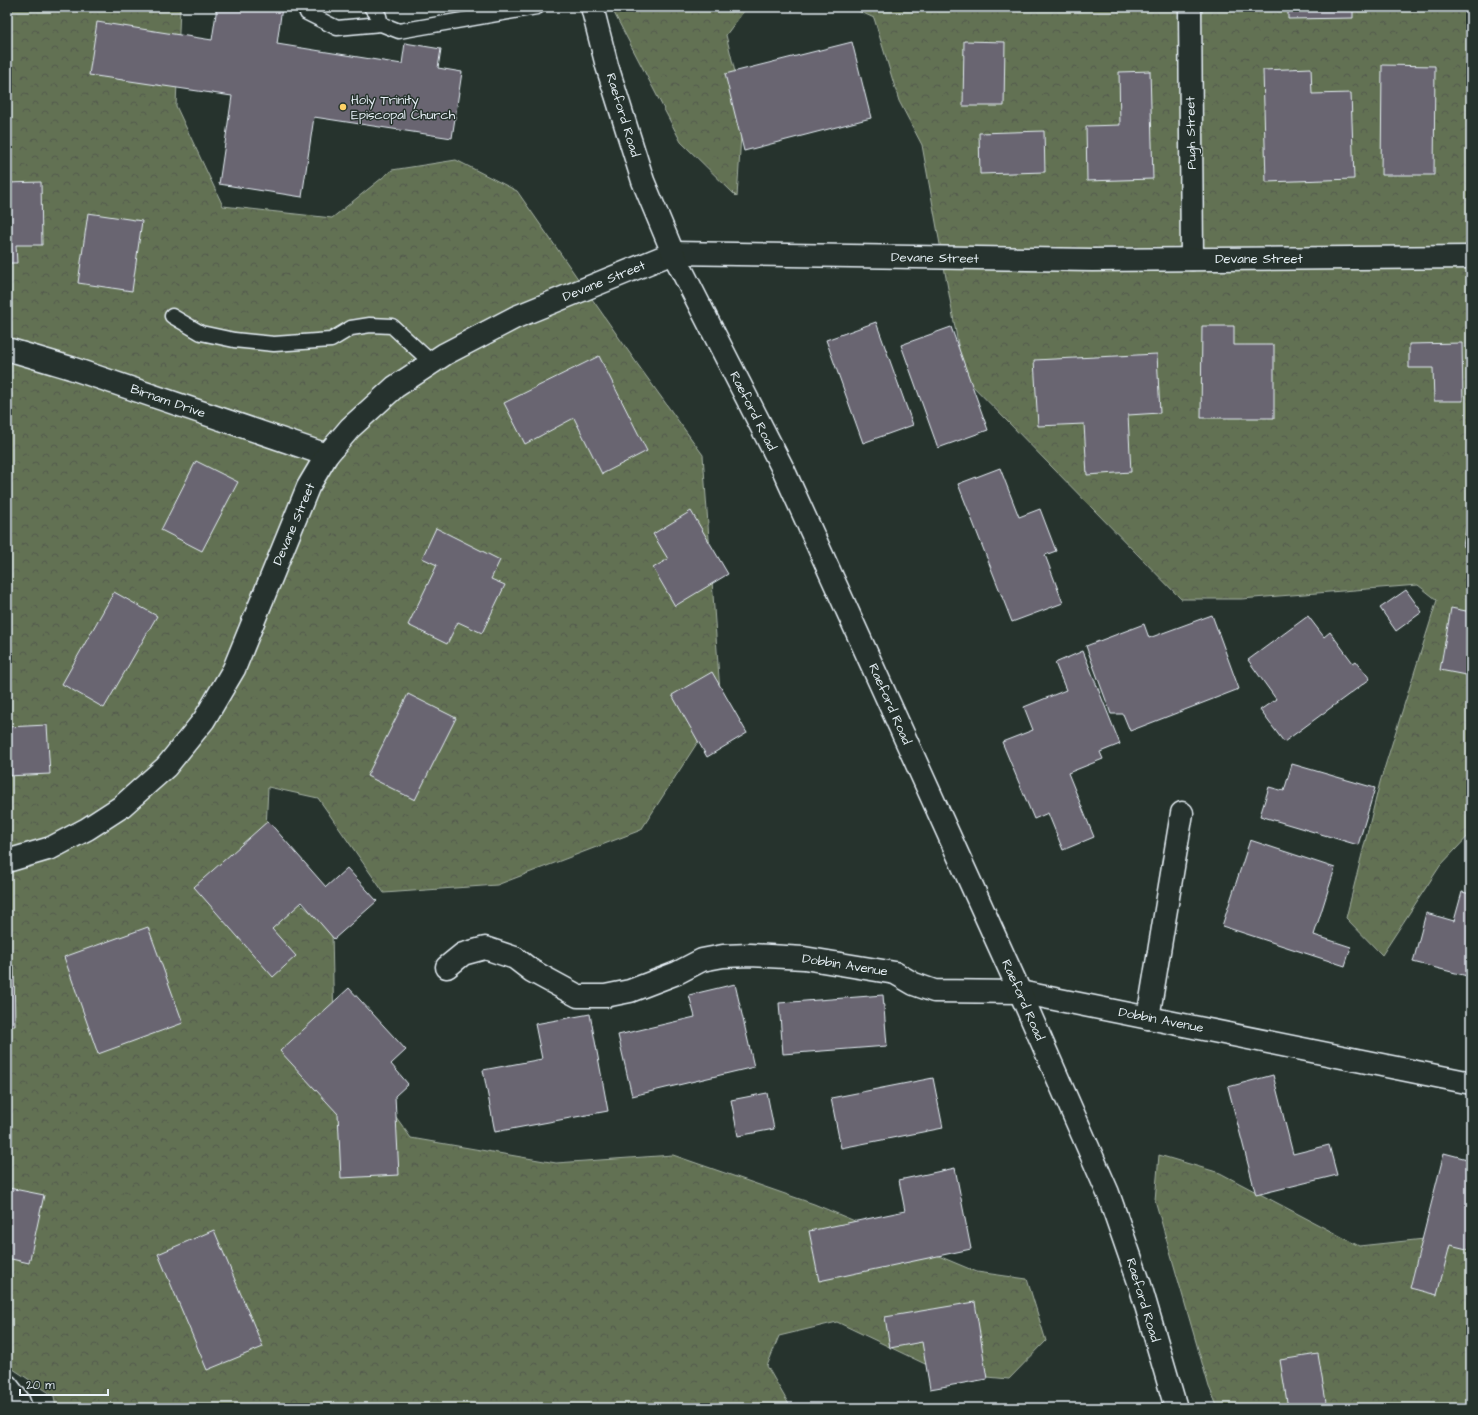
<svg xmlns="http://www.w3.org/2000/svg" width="1478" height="1415" font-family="'Architects Daughter',sans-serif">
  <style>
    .forest { fill: url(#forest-crowns); stroke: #a5b1a5 }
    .building { fill: #696571; stroke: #e8f1f8 }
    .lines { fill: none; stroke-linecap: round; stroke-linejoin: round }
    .lane-casing { stroke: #e8f1f8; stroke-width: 17 }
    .street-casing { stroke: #e8f1f8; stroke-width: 25 }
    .secondary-casing { stroke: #e8f1f8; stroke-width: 25 }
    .lane { stroke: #26332d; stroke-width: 14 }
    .street { stroke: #26332d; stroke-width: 22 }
    .secondary { stroke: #26332d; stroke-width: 22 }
    .poi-dot { fill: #ffd166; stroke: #26332d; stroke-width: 1.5 }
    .labels { text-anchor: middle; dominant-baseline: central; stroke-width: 3; stroke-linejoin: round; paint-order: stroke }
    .poi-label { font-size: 13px; fill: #e8f1f8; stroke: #26332d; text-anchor: start }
    .street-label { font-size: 13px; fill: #e8f1f8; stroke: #26332d }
  </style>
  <defs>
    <pattern id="forest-crowns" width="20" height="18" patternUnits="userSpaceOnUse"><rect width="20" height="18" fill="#627152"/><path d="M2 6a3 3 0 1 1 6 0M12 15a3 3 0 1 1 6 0" fill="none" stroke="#535a4e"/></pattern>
  </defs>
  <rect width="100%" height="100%" fill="#26332d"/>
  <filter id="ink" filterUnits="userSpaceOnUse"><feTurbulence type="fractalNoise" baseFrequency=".025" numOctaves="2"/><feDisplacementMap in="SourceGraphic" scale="8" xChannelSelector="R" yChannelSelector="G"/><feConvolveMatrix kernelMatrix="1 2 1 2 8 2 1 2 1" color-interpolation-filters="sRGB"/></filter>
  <g filter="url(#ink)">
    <!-- forest -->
    <g class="forest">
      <path d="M7 7H180L176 106 223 206 332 218 392 170 456 160 517 191 638 365 703 455 721 706 641 830 497 885 384 893 318 798 268 787 264 872 332 931 334 1030 411 1138 556 1163 673 1155 814 1204 977 1272 1027 1279 1046 1341 1009 1379 944 1373 837 1322 779 1336 767 1366 791 1408H56L54 1396 7 1365Z"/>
      <path d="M611 7H747L726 35 743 105 737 197 681 142Z"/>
      <path d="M850 7H1471V833L1440 866 1382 955 1346 918 1380 782 1437 600 1418 585 1241 599H1181L964 377 922 145 899 101 874 18Z"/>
      <path d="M1159 1155 1220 1173 1359 1246 1471 1234V1408H1218L1209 1387 1155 1200Z"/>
    </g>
    <!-- building -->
    <g class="building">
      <path d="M217 7H282L277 44 402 64 405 43 441 49 438 68 462 72 452 138 314 117 302 197 219 184 232 96 89 75 97 22 212 40Z"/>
      <path d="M1288 7H1353V18L1288 19Z"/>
      <path d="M964 41 1005 42 1004 106H963Z"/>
      <path d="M852 42 871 118 744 151 725 74Z"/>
      <path d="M1382 65 1435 66 1434 175H1381Z"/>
      <path d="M1311 68 1312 94 1351 93 1354 179 1266 182 1263 70Z"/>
      <path d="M1150 71 1153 179 1087 181 1086 126 1120 125 1119 72Z"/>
      <path d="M1044 131 1045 172 980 174 979 133Z"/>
      <path d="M41 182 42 245H16L17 263H7V183Z"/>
      <path d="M88 213 142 221 132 291 78 283Z"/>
      <path d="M876 322 913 425 863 443 826 340Z"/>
      <path d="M1202 326H1234V345H1274V418H1201Z"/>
      <path d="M951 327 988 430 938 448 901 345Z"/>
      <path d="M1462 343 1463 401H1434L1433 368H1409V344Z"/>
      <path d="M1157 354 1160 413 1128 415 1131 472 1087 475 1084 424 1038 426 1034 360Z"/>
      <path d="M599 356 647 451 602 474 574 418 525 444 504 403Z"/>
      <path d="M196 461 238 482 202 551 161 530Z"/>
      <path d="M1000 468 1019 517 1040 509 1056 551 1045 555 1063 603 1012 622 958 484Z"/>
      <path d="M1471 502V547L1463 546Z"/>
      <path d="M691 511 728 574 675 606 653 568 668 559 653 534Z"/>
      <path d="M436 528 500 560 491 579 505 585 482 633 458 622 447 644 408 625 437 565 422 558Z"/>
      <path d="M1406 590 1422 612 1396 631 1380 608Z"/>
      <path d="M114 592 157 616 104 708 62 684Z"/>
      <path d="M1451 608 1471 612V676L1440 670Z"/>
      <path d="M1212 615 1239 689 1130 731 1123 714H1111L1086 646 1144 624 1149 638Z"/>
      <path d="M1308 616 1324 637 1330 632 1353 663 1356 661 1370 679 1284 742 1260 710 1276 699 1248 660Z"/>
      <path d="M1083 651 1120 744 1100 752 1103 759 1068 773 1094 837 1063 850 1048 813 1034 819 1002 742 1033 730 1024 707 1066 690 1055 663Z"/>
      <path d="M712 672 747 733 707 757 672 695Z"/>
      <path d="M408 694 456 718 415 800 367 776Z"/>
      <path d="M47 725 50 774 7 776V727Z"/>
      <path d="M1292 764 1375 788 1358 845 1260 816 1269 787 1284 791Z"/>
      <path d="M268 821 326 887 347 868 377 901 334 939 302 902 272 929 296 956 273 977 194 887Z"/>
      <path d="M1250 840 1335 868 1314 935 1351 947 1345 966 1222 926Z"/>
      <path d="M1462 892 1471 894V977L1413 962 1426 913 1454 921Z"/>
      <path d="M148 927 183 1023 98 1054 64 957Z"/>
      <path d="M7 966H14L15 1026H7Z"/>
      <path d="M735 984 754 1067 632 1096 618 1035 695 1017 689 995Z"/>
      <path d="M349 988 406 1050 391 1064 408 1084 395 1096 399 1175 341 1178 338 1114 280 1051Z"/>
      <path d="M883 995 887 1046 783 1054 779 1003Z"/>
      <path d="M590 1014 608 1111 495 1132 483 1070 542 1059 535 1024Z"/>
      <path d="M1273 1075 1293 1154 1329 1145 1337 1175 1256 1195 1228 1087Z"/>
      <path d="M933 1078 943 1128 841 1148 831 1098Z"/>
      <path d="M767 1093 774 1129 738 1136 731 1100Z"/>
      <path d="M1444 1153 1471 1160V1250L1450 1245 1437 1295 1410 1288Z"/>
      <path d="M955 1168 971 1249 819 1281 809 1231 905 1211 899 1180Z"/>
      <path d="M9 1188 44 1195 29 1263 7 1258V1200Z"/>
      <path d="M214 1230 263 1347 207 1370 158 1254Z"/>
      <path d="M975 1302 987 1379 930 1389 922 1342 890 1348 885 1317Z"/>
      <path d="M1318 1354 1327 1408H1288L1280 1360Z"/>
    </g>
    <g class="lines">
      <defs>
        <g id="lane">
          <path d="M305 7 307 13 337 28 381 24 399 31 537 7"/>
          <path d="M371 7 379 16 381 24"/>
          <path d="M172 316 201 333 234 340 274 344 331 340 351 328 370 325 392 326 432 363"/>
        </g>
        <g id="street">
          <path d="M1190 7 1192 259"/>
          <path d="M7 349 71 368 327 455"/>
          <path d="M7 861 51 848 87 829 121 807 166 767 204 720 234 669 308 487 327 455 350 428 395 387 445 354 516 317 673 253 1092 260 1471 257"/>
          <path d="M447 967 463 954 485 948 515 958 532 971 578 996H605L630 991 677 973 702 960 723 956 750 955 804 958 895 973 914 984 934 991 1020 992 1471 1083"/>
          <path d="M1148 1018 1182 813"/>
          <path d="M7 1386 18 1400 21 1408"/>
        </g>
        <path id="secondary" d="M592 7 607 66 643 181 673 253 784 471 1020 992 1108 1193 1140 1285 1176 1408"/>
      </defs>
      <!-- lane casing -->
      <use href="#lane" class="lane-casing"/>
      <!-- street casing -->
      <use href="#street" class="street-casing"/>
      <!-- secondary casing -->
      <use href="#secondary" class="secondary-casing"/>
      <!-- lane -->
      <use href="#lane" class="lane"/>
      <!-- street -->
      <use href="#street" class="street"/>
      <!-- secondary -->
      <use href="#secondary" class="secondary"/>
    </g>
  </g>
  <!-- markers -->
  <circle class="poi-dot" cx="343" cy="107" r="4"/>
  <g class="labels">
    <!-- poi labels -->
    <g class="poi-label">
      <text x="351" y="100">Holy Trinity<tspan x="351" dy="15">Episcopal Church</tspan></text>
    </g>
    <!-- street labels -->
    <g class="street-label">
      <text transform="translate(623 115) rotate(73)">Raeford Road</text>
      <text transform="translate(1191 133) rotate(-91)">Pugh Street</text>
      <text transform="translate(935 258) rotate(1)">Devane Street</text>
      <text x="1259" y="259">Devane Street</text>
      <text transform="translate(604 281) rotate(-22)">Devane Street</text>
      <text transform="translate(168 401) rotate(19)">Birnam Drive</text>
      <text transform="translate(753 411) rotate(63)">Raeford Road</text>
      <text transform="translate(294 524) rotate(-67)">Devane Street</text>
      <text transform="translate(890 704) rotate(66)">Raeford Road</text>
      <text transform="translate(845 965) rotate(9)">Dobbin Avenue</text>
      <text transform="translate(1023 1000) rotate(66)">Raeford Road</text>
      <text transform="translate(1161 1020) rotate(11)">Dobbin Avenue</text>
      <text transform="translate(1143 1300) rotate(73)">Raeford Road</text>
    </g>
  </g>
  <!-- margin -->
  <rect width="1478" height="1415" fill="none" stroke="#26332d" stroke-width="24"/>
  <rect x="12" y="12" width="1454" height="1391" fill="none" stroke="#e8f1f8" stroke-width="1.5" filter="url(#ink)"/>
  <!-- scale -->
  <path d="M20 1389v6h88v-6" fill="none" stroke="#e8f1f8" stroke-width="2"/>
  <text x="26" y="1389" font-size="12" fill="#e8f1f8" stroke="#26332d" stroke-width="3" paint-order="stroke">20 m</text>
</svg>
